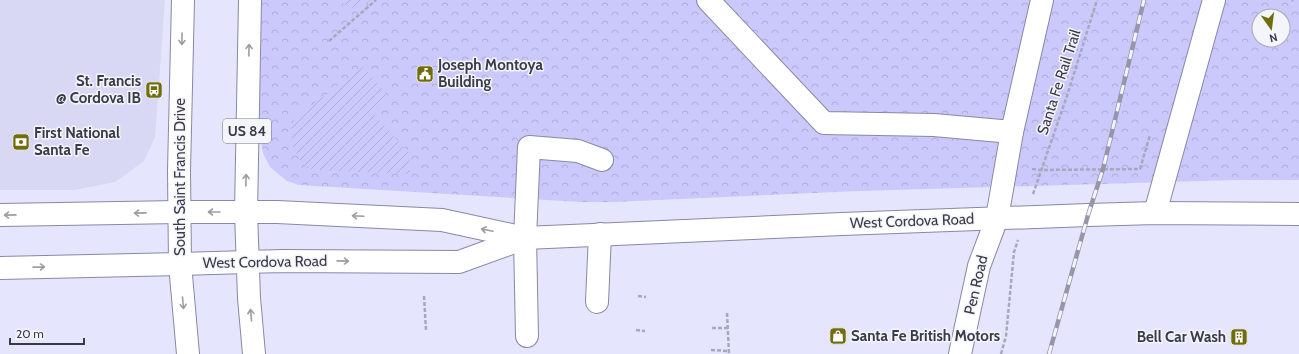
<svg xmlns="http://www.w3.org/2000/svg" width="1299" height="354" font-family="Cabin,sans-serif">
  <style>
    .built { fill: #d8d8f5 }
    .park { fill: url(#park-crowns); fill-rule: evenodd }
    .garden { fill: url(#garden-furrows) }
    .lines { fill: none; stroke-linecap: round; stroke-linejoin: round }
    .minor-casing { stroke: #8988a4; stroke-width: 24 }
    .major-casing { stroke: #8988a4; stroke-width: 24 }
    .highway-casing { stroke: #8988a4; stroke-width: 24 }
    .path { stroke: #a8a8bd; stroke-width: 2.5; stroke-dasharray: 4 2; stroke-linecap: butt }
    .minor { stroke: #fff; stroke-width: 22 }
    .major { stroke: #fff; stroke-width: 22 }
    .highway { stroke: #fff; stroke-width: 22 }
    .rail-casing { stroke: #9695a9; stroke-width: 4.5 }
    .rail { stroke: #f4f4fb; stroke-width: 3; stroke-dasharray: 9; stroke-linecap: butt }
    .oneway { stroke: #9d9ca3 }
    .labels { text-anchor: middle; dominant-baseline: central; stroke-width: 3; stroke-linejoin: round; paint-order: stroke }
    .shield { fill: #f4f4fb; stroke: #72727d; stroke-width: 1 }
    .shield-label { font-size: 14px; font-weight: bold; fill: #3b3a47 }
    .poi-label { font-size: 15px; font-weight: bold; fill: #3b3a47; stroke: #f4f4fb; text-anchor: start }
    .street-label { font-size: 15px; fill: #3b3a47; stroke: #f4f4fb }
  </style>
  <defs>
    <pattern id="park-crowns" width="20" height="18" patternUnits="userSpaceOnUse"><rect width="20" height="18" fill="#cbc9fb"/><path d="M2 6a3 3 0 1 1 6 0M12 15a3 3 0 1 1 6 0" fill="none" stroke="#afadd8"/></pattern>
    <pattern id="garden-furrows" width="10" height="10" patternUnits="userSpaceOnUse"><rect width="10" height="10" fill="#cbc9fb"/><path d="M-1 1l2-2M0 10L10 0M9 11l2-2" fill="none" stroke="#afadd8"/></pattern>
  </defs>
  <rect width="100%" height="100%" fill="#e5e5fe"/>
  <!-- built -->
  <path class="built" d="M0 0H165L155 137 144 161 115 182 75 190H0Z"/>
  <!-- park -->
  <path class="park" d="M261 0H1299V180H1234L859 191 614 202H580L299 185 287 181 270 167 263 153 259 129ZM1259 16H1283V40H1259Z"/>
  <!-- garden -->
  <g class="garden">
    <path d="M340 0H370C361 11 349 10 340 0Z"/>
    <path d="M362 65 388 96 371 111 409 153 410 174 314 170 302 164 293 148 291 130 294 118 354 74Z"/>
  </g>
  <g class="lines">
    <defs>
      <g id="minor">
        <path d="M708 0 824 123 934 125 1012 132"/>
        <path d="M1155 213 1214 0"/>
        <path d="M0 215 179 212"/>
        <path d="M0 268 180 264"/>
        <path d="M597 302 600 234"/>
        <path d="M527 336 525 238 529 147 578 151 602 160"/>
        <path d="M960 354 979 266 997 218 1012 132 1042 0"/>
      </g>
      <g id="major">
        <path d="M179 212H277L442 220 525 238 842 224 1088 215 1155 213 1299 214"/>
        <path d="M180 264 284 261 459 262 525 238"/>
      </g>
      <g id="highway">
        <path d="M183 0 179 171 180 264 188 354"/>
        <path d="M250 0 246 212 249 298 254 354"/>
      </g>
    </defs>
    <!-- minor casing -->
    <use href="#minor" class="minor-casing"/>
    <!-- major casing -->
    <use href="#major" class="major-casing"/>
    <!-- highway casing -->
    <use href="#highway" class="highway-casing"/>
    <!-- path -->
    <g class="path">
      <path d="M1292 0 1293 1"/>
      <path d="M329 41 376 0"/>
      <path d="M1032 169 1040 170 1140 169 1150 135"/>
      <path d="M1033 194 1067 96 1097 0"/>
      <path d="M424 296 426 330"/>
      <path d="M638 296 646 297"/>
      <path d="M727 313 729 354"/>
      <path d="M712 328H728"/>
      <path d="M636 330 645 331"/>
      <path d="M711 350 729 351"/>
      <path d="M1001 354 1006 336 1014 252 1018 240"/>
    </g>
    <!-- minor -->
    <use href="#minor" class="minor"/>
    <!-- major -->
    <use href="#major" class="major"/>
    <!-- highway -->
    <use href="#highway" class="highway"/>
    <defs>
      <path id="rail" d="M1049 354 1088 215 1103 169 1144 0"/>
    </defs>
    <!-- rail casing -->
    <use href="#rail" class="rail-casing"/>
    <!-- rail -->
    <use href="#rail" class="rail"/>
  </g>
  <!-- one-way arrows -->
  <defs><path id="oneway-shaft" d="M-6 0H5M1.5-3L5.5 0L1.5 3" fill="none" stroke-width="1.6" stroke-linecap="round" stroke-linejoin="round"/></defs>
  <g class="oneway">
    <use href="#oneway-shaft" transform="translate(182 39) rotate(91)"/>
    <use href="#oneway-shaft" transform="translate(249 50) rotate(-89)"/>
    <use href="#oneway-shaft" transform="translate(246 180) rotate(-89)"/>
    <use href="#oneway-shaft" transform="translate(214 212) rotate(-180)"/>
    <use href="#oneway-shaft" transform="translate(140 213) rotate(179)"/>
    <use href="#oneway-shaft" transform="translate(10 215) rotate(179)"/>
    <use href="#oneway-shaft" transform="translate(358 216) rotate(-177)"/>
    <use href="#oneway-shaft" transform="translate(487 230) rotate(-168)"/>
    <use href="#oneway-shaft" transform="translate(343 261) rotate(1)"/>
    <use href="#oneway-shaft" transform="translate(39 267) rotate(-1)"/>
    <use href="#oneway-shaft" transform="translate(183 303) rotate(85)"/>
    <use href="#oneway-shaft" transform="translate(251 315) rotate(-95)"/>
  </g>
  <!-- icons -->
  <defs>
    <symbol id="civic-square" viewBox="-11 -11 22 22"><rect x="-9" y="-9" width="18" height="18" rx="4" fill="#716d0c" stroke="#f4f4fb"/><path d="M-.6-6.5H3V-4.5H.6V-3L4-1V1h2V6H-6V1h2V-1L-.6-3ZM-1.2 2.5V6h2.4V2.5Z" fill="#fff"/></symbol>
    <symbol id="bus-square" viewBox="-11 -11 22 22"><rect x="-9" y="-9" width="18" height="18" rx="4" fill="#716d0c" stroke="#f4f4fb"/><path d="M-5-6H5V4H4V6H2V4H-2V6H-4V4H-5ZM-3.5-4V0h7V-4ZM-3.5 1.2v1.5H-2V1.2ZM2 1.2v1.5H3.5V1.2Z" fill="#fff"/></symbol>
    <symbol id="bank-square" viewBox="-11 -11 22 22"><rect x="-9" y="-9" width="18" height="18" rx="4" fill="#716d0c" stroke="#f4f4fb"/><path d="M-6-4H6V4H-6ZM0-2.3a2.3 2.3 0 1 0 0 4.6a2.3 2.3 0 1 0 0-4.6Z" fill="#fff"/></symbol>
    <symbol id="shop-square" viewBox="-11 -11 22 22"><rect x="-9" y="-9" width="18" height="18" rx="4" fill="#716d0c" stroke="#f4f4fb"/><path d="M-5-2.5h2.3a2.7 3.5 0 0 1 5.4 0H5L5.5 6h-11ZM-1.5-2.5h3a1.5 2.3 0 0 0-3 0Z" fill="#fff"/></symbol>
    <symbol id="building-square" viewBox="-11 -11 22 22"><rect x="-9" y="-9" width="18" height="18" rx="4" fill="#716d0c" stroke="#f4f4fb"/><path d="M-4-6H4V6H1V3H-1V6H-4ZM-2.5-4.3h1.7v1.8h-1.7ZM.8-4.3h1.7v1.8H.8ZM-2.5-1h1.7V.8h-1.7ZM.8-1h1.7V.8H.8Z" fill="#fff"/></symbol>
  </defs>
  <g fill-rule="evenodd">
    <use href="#civic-square" x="415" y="64" width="20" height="20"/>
    <use href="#bus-square" x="144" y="80" width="20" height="20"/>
    <use href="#bank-square" x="11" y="132" width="20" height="20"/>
    <use href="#shop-square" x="828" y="326" width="20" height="20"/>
    <use href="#building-square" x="1229" y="327" width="20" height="20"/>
  </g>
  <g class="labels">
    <!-- shield labels -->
    <rect class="shield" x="223" y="119" width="48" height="24" rx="3"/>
    <g class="shield-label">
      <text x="247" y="131">US 84</text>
    </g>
    <!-- poi labels -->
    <g class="poi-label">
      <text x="438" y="65">Joseph Montoya<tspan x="438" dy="17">Building</tspan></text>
      <text x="141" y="81" text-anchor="end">St. Francis<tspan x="141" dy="17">@ Cordova IB</tspan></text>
      <text x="34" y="133">First National<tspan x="34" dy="17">Santa Fe</tspan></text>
      <text x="851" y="336">Santa Fe British Motors</text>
      <text x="1226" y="337" text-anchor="end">Bell Car Wash</text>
    </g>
    <!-- street labels -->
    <g class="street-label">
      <text transform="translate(1059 82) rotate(-72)">Santa Fe Rail Trail</text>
      <text transform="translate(180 177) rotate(-90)">South Saint Francis Drive</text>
      <text transform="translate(912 221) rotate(-2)">West Cordova Road</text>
      <text transform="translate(265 262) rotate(-1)">West Cordova Road</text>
      <text transform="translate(976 285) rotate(-77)">Pen Road</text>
    </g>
  </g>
  <!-- north arrow -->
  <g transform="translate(1271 28) rotate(166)"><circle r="19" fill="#f4f4fb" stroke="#aaaab3"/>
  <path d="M0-3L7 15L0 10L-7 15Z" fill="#716d0c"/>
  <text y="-6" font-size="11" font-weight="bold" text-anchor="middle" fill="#3b3a47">N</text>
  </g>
  <!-- scale -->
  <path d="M10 338v6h74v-6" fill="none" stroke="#3b3a47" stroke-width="2"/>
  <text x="16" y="338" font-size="12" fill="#3b3a47" stroke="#f4f4fb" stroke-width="3" paint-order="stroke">20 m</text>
</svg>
